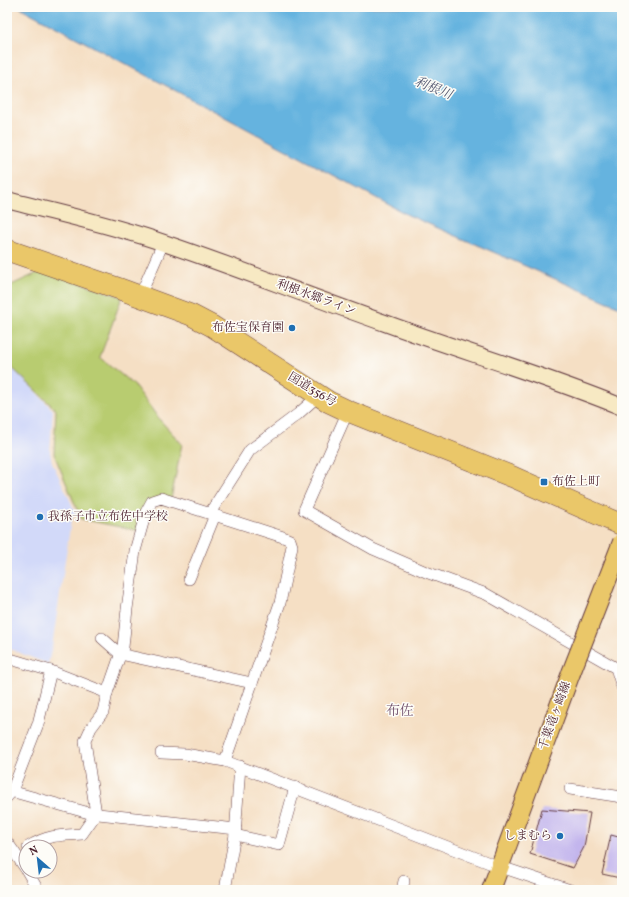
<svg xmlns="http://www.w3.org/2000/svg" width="629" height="897" font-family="Vollkorn,'Noto Serif JP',serif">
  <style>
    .built { fill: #d2d9f9 }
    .green { fill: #b8cc70; stroke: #81764e }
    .water { fill: #65b3df; stroke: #586985 }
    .building { fill: #c3b5ed }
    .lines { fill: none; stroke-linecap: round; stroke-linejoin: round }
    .street-casing { stroke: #643c42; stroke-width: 12 }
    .secondary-casing { stroke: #643c42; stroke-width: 18 }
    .primary-casing { stroke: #643c42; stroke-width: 20 }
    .highway-casing { stroke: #643c42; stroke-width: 22 }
    .street { stroke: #fff; stroke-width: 11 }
    .secondary { stroke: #f7e9c3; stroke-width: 16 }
    .primary { stroke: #eac769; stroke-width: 18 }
    .highway { stroke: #eac769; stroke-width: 21 }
    .primary-bridge-casing { stroke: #643c42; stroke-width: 20; stroke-linecap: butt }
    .primary-bridge { stroke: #eac769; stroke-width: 18 }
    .poi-dot { fill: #1f6fb2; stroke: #fdfcf7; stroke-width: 1.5 }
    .labels { text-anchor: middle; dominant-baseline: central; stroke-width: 3; stroke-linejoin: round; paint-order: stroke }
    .street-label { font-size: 12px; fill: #4a1f2b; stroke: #fdfcf7 }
    .poi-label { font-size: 12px; fill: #4a1f2b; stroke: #fdfcf7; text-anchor: end }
    .water-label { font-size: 13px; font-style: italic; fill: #555a73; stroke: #fdfcf7 }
    .quarter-label { font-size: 14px; fill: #74546f; stroke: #fdfcf7 }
  </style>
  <rect width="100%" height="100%" fill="#fdfcf7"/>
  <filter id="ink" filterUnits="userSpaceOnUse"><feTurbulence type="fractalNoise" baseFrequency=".025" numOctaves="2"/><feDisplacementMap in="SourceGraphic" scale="8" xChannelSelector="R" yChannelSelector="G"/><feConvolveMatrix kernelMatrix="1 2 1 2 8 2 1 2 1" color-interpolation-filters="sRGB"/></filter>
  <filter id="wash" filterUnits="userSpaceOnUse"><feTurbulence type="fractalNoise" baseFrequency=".012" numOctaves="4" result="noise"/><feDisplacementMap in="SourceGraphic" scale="16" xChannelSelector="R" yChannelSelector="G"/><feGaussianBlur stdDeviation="0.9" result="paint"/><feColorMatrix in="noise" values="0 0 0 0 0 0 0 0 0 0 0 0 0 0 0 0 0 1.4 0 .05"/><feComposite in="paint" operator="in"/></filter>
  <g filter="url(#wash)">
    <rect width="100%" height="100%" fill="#f5dfc4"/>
    <!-- built -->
    <path class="built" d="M7 368 17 372 53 410 50 452 52 462 76 513 71 521 52 647 48 664 7 648Z"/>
    <!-- green -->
    <path class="green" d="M44 270 122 297 100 357 135 386 159 419 182 444 170 504H151L140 531 81 519 54 454 56 410 7 363V287Z"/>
    <!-- water -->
    <path class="water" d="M19 7H621L622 8V308L408 215Z"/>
    <g id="blocks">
      <!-- building -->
      <g class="building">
        <path d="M542 809 590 813 584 847 573 868 530 854Z"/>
        <path d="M611 835 622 838V868L620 878 602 874Z"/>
      </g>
    </g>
  </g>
  <g filter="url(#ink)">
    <use href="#blocks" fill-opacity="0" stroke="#643c42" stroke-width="1"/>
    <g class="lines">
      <defs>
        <g id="street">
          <path d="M140 296 163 243"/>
          <path d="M348 411 304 510 373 549 426 572 486 594 616 668 622 687"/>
          <path d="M210 513 250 450 298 414 318 396"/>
          <path d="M189 579 215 515"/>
          <path d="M102 638 120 654 252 683"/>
          <path d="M7 658 51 671 107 693 123 647 127 609 135 551 146 512 152 501 161 498 283 537 290 540 292 546 280 603 225 761"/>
          <path d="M161 753 185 754 225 761 492 864 570 890"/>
          <path d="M570 789 622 797"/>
          <path d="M7 790 89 813 236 829"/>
          <path d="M7 797 12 791 38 724 51 671"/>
          <path d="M235 835 279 845 295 787"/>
          <path d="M7 842 26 869"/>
          <path d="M28 847C47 835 60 835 82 834L96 814 85 741 91 728 103 712 107 693"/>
          <path d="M27 871 38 890"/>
          <path d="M225 890 235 835 240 766"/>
          <path d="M402 890 404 881"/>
        </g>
        <path id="secondary" d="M7 200C60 214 113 225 164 243 238 268 311 297 385 323 464 352 544 375 622 407"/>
        <path id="primary" d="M491 890 571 673"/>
        <path id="highway" d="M7 250 120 289 191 315 212 326 329 402 348 411 513 477 622 525"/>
      </defs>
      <!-- street casing -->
      <use href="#street" class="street-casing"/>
      <!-- secondary casing -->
      <use href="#secondary" class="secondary-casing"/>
      <!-- primary casing -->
      <use href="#primary" class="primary-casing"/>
      <!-- highway casing -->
      <use href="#highway" class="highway-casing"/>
      <!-- street -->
      <use href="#street" class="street"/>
      <!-- secondary -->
      <use href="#secondary" class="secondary"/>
      <!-- primary -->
      <use href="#primary" class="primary"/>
      <!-- highway -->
      <use href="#highway" class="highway"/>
      <defs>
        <path id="primary-bridge" d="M571 673 622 542"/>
      </defs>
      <!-- primary-bridge casing -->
      <use href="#primary-bridge" class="primary-bridge-casing"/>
      <!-- primary-bridge -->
      <use href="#primary-bridge" class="primary-bridge"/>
    </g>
  </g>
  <!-- markers -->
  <g class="poi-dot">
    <circle cx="292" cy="328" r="4"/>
    <rect x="540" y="478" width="8" height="8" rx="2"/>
    <circle cx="40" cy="517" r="4"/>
    <circle cx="560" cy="836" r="4"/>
  </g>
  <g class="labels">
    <!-- street labels -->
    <g class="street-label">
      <text transform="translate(316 298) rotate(20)">利根水郷ライン</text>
      <text transform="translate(312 390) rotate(31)">国道356号</text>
      <text transform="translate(555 716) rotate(-70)">千葉竜ヶ崎線</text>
    </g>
    <!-- poi labels -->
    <g class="poi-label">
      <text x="284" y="328">布佐宝保育園</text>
      <text x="552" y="482" text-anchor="start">布佐上町</text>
      <text x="48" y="517" text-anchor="start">我孫子市立布佐中学校</text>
      <text x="552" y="836">しまむら</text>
    </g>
    <!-- water labels -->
    <g class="water-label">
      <text transform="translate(433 89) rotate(22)">利根川</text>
    </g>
    <!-- quarter labels -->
    <g class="quarter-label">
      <text x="400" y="711">布佐</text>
    </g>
  </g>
  <!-- margin -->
  <rect width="629" height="897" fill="none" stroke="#fdfcf7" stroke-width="24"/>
  <!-- north arrow -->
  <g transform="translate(38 859) rotate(332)"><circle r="19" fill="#fdfcf7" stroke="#b5a4a5"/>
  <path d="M0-3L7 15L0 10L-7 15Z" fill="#1f6fb2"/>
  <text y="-6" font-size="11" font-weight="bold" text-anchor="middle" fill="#4a1f2b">N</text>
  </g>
</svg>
